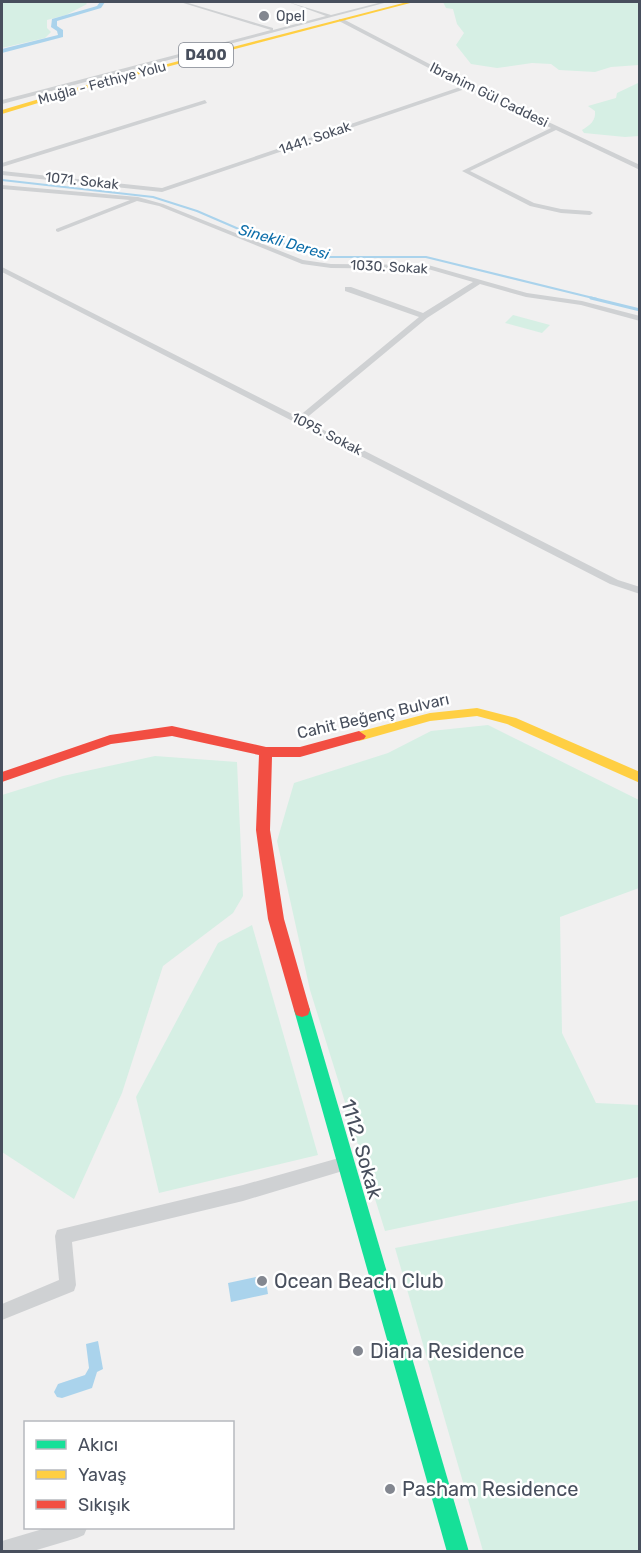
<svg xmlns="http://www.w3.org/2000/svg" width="641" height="1553" font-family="Rubik,sans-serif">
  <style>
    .green { fill: #d6efe4 }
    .water { fill: #aad3ec }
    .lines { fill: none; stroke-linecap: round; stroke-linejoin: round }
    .stream-far1 { stroke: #aad3ec; stroke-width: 2 }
    .stream { stroke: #aad3ec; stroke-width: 3 }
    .canal { fill: #aad3ec; fill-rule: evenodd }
    .street { fill: #cfd1d3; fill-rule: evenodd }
    .fast { fill: #16e098; fill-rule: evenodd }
    .slow { fill: #ffcf43; fill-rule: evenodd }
    .jam { fill: #f24e42; fill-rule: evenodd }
    .poi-dot { fill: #838790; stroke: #fff; stroke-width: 2 }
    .labels { text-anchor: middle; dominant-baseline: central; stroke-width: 5; stroke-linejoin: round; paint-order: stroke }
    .far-poi-label { font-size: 14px; fill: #484f5d; stroke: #fff; text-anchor: start }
    .far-street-label { font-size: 14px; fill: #484f5d; stroke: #fff }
    .shield { fill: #fff; stroke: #7f848e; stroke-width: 1.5 }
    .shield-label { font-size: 15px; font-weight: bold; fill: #484f5d }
    .far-water-label { font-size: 15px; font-style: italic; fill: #0d6eaa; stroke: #fff }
    .street-label { font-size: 16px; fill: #484f5d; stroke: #fff }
    .near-street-label { font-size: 20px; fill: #484f5d; stroke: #fff }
    .near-poi-label { font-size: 20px; fill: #484f5d; stroke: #fff; text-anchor: start }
  </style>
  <rect width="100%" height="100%" fill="#f1f0f0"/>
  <!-- green -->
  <g class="green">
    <path d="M2 2H85L87 4 66 15 47 20V28L51 32 45 38 2 48Z"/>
    <path d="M443 2H639V65L611 67 595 72 559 70 551 64 532 63 497 68 471 64 456 45 464 33 457 24 453 9 446 8Z"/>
    <path d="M638 83 639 136 625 137 584 133 582 130C590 125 596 121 595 111L588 106 616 98 617 93Z"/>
    <path d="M513 315 550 325 542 333 505 323Z"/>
    <path d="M488 725 639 800V888L560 917 562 1033 596 1103 639 1105V1177L385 1231 310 990 277 841 294 783 388 753 431 731Z"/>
    <path d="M155 756 237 762 243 896 233 913 163 966 122 1093 74 1199 2 1152V795L63 776Z"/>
    <path d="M252 925 318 1155 159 1193 136 1097 218 943Z"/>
    <path d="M639 1200V1551H483L395 1248Z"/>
  </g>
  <!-- water -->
  <g class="water">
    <path d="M265 1275 268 1294 231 1302 228 1283Z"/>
    <path d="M98 1341 103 1369 97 1372 92 1388 62 1398 57 1397 54 1392 58 1384 85 1375 89 1368 86 1344Z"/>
  </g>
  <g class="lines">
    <!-- stream-far1 -->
    <path class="stream-far1" d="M2 180 153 197 197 211 248 233 329 257H426L597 299"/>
    <!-- stream -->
    <path class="stream" d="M591 298 640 310"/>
    <!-- canal -->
    <path class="canal" d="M100 2H105L101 8 57 21V26L63 30V37L2 53V49L58 35 57 31 51 27 52 19 97 6Z"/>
    <!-- street -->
    <g class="street">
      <path d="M180 2H185L273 28V30L326 16 288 2 331 15 382 2H388L2 104V100L271 30Z"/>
      <path d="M339 19H343L470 85 640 165V170L556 130 470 171 534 203 561 209 590 211 593 213 590 215 561 213 530 206 462 171 551 128 468 88 162 192 2 175V171L162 188 463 86 339 21Z"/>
      <path d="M205 100 207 103 2 167V163Z"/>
      <path d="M2 185 138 197 163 204 303 260 331 264 428 265 527 293 582 301 640 316V321L581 305 526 297 480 284 427 318 304 420 618 580 640 587V594L610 584 2 272V267L298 417 419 317 345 291V287H351L423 313 473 282 428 269 331 268 302 264 159 206 137 201 58 232 56 231V229L130 200 2 189Z"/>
      <path d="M346 1156 352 1158 354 1163 352 1168 346 1170 243 1201 72 1242 76 1285 74 1291 2 1320V1304L59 1280 55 1236 57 1230 243 1185Z"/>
      <path d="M46 1528H87L84 1535 77 1538 30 1552H2V1541Z"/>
    </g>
    <!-- fast -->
    <path class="fast" d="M302 1003 308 1005 310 1010 469 1552H447L294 1010 296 1005Z"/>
    <!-- slow -->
    <g class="slow">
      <path d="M407 2H414L94 86 2 114V110L90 84Z"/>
      <path d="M477 708 516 718 640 772V783L507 724 477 716 430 721 359 741 352 736 354 733 430 713Z"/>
    </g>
    <!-- jam -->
    <path class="jam" d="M172 726 266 747H300L359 731 366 736 364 739 300 757H272L270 830 284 919 310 1010 308 1015 302 1017 296 1015 294 1010 268 919 256 830 259 755 172 736 111 744 2 782V772L110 735Z"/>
  </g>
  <!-- markers -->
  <g class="poi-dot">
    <circle cx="264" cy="16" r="6"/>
    <circle cx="262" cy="1281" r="6"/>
    <circle cx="358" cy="1351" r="6"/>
    <circle cx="390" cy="1489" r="6"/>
  </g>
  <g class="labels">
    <!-- far-poi labels -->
    <g class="far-poi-label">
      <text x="276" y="16">Opel</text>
    </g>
    <!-- far-street labels -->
    <g class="far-street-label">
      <text transform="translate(102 83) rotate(-15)">Muğla - Fethiye Yolu</text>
      <text transform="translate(489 95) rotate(26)">Ibrahim Gül Caddesi</text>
      <text transform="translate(315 138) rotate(-19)">1441. Sokak</text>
      <text transform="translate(82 181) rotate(6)">1071. Sokak</text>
      <text transform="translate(389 267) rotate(3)">1030. Sokak</text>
      <text transform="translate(327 434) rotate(27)">1095. Sokak</text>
    </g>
    <!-- shield labels -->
    <rect class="shield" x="179" y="43" width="54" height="24" rx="4.5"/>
    <g class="shield-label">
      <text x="206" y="55">D400</text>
    </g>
    <!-- far-water labels -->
    <g class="far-water-label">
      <text transform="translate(284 242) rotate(16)">Sinekli Deresi</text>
    </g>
    <!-- street labels -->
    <g class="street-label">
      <text transform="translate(373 716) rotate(-13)">Cahit Beğenç Bulvarı</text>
    </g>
    <!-- near-street labels -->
    <g class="near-street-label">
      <text transform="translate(362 1149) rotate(74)">1112. Sokak</text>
    </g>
    <!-- near-poi labels -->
    <g class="near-poi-label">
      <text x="274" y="1281">Ocean Beach Club</text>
      <text x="370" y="1351">Diana Residence</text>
      <text x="402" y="1489">Pasham Residence</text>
    </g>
  </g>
  <!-- border -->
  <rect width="641" height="1553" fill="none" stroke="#484f5d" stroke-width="6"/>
  <!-- legend -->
  <rect x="24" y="1421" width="210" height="108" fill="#ffffff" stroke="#b6b9be" stroke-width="1.5"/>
  <rect x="36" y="1440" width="30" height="9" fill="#16e098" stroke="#b6b9be" stroke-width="1.5"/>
  <text x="78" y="1451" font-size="18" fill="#484f5d">Akıcı</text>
  <rect x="36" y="1470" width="30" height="9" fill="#ffcf43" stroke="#b6b9be" stroke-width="1.5"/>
  <text x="78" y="1481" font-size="18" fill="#484f5d">Yavaş</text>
  <rect x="36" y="1500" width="30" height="9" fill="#f24e42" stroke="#b6b9be" stroke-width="1.5"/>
  <text x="78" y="1511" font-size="18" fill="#484f5d">Sıkışık</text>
</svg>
